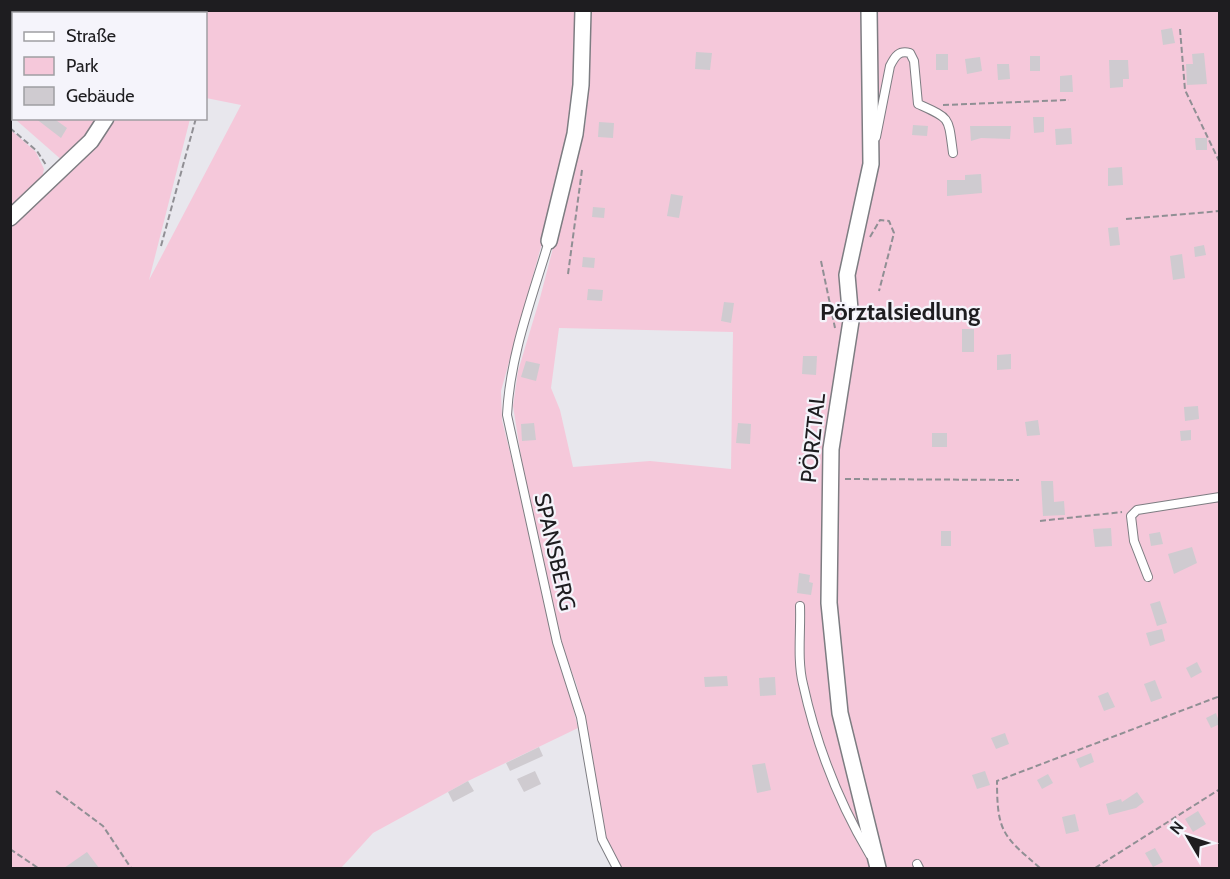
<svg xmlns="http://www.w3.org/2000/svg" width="1230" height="879" font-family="Cabin,sans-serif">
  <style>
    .green { fill: #f5c8da; fill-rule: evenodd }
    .building { fill: #cfcbd0 }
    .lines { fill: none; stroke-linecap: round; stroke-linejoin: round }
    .lane-casing { stroke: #7d7d82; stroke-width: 10 }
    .street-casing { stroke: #7d7d82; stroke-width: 18 }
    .path { stroke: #908f94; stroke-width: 2; stroke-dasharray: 6 3; stroke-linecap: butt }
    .lane { stroke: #fff; stroke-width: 8 }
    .street { stroke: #fff; stroke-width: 15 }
    .labels { text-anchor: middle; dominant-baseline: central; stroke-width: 4.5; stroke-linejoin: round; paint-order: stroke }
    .street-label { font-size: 22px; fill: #1e1d20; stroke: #f5f4fb }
    .neighbourhood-label { font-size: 24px; font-weight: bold; fill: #1e1d20; stroke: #f5f4fb }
  </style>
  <rect width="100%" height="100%" fill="#e8e7ed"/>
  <!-- green -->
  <g class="green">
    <path d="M108 10 173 11 171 14H106Z"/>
    <path d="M10 11 11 10 107 11 105 14H14V94L11 96Z"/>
    <path d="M184 11H578L572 135 501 391 502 420 578 728 468 781 373 833 341 868H11V228C47 194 83 160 112 119H190L149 280 241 105 206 98V14L182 13Z"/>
    <path d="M589 11H1219V868H619L606 839 577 686 562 645 528 501 513 406 518 371 540 298 586 121ZM559 328 733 332 731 469 650 461 573 467 560 410 551 388Z"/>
    <path d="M15 119H100L64 162Z"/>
    <path d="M11 130 36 152 44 169 40 187 11 214Z"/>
  </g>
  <!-- building -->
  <g class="building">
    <path d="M1172 28 1175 43 1163 45 1161 30Z"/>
    <path d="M696 52 712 53 710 70 695 69Z"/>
    <path d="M1204 53 1207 84 1187 85 1186 64H1193L1192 54Z"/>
    <rect x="936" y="54" width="12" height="16"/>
    <rect x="1030" y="56" width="10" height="15"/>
    <path d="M980 57 982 71 967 74 965 59Z"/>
    <path d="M1109 60H1128L1129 79H1123V87L1110 88Z"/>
    <path d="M997 64H1009L1010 79 998 80Z"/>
    <path d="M1072 75 1073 92H1060V76Z"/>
    <path d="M1033 117H1044V132L1034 133Z"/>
    <path d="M35 118H53L67 128 61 138Z"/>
    <path d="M599 122 614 123 613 138 598 137Z"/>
    <path d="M913 125 928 126 927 136 912 135Z"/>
    <path d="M970 126H1011L1010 139 981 138 971 141Z"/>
    <path d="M1071 128 1072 144 1056 145 1055 129Z"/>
    <path d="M1195 138H1207V150H1196Z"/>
    <path d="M1122 167 1123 185 1108 186V168Z"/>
    <path d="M981 174 982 193 947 196V180H965V175Z"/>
    <path d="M671 194 683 196 679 218 667 216Z"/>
    <path d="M593 207 605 208 604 218 592 217Z"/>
    <path d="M1118 227 1120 245 1110 246 1108 228Z"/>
    <path d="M1204 245 1206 255 1195 257 1194 247Z"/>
    <path d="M1182 254 1185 278 1173 280 1170 256Z"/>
    <path d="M583 257 595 258 594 268 582 267Z"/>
    <path d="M588 289 603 290 602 301 587 300Z"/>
    <path d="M724 302 734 303 731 323 721 321Z"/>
    <rect x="962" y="329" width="12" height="23"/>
    <path d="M1011 354V369L997 370V355Z"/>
    <path d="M803 356H817L816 375 802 374Z"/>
    <path d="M526 361 540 364 536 381 521 377Z"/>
    <path d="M1198 406 1199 419 1185 421 1184 407Z"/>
    <path d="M1038 420 1040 435 1027 436 1025 422Z"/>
    <path d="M534 423 536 440 522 441 521 424Z"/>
    <path d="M738 423 751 424 750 444 736 443Z"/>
    <path d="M1191 430V440L1181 441 1180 431Z"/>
    <rect x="932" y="433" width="15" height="14"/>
    <path d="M1041 481H1053L1054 502 1064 501 1065 515 1043 516Z"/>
    <path d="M1111 528 1112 546 1095 547 1093 529Z"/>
    <rect x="941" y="531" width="10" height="15"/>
    <path d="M1160 532 1163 544 1151 546 1149 534Z"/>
    <path d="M1192 547 1197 563 1174 574 1168 554Z"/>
    <path d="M799 573 810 575 809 582 813 583 811 595 797 593Z"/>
    <path d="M1160 601 1167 623 1157 626 1150 604Z"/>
    <path d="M1162 629 1165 641 1150 646 1146 633Z"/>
    <path d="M1197 662 1202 672 1191 678 1186 668Z"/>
    <path d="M727 676 728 686 705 687 704 677Z"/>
    <path d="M775 677 776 695 760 696 759 678Z"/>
    <path d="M1155 680 1162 698 1151 702 1144 684Z"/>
    <path d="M1108 692 1115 707 1104 711 1098 696Z"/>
    <path d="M1216 713 1220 724 1211 728 1206 718Z"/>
    <path d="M1005 733 1009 744 996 749 991 738Z"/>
    <path d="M539 747 543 756 510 771 506 763Z"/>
    <path d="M1091 753 1094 762 1080 768 1076 759Z"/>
    <path d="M765 763 771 790 757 793 752 765Z"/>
    <path d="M535 771 541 784 524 792 517 779Z"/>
    <path d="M985 771 990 785 977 789 972 775Z"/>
    <path d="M1048 774 1053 783 1042 789 1037 780Z"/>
    <path d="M468 781 474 791 453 802 448 792Z"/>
    <path d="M1137 792 1144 802 1136 808 1109 815 1106 804 1121 799 1122 802Z"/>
    <path d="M1198 811 1206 824 1193 832 1185 819Z"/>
    <path d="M1075 814 1079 831 1066 834 1062 817Z"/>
    <path d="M1155 848 1163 862 1153 867 1145 853Z"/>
    <path d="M87 852 99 868H64Z"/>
  </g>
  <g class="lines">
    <defs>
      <g id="lane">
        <path d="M876 137 890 66C895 56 899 50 910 53L914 61 918 104C951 119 948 116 953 153"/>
        <path d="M549 241C532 298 510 355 507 415L557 642 581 717 602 839 617 868"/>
        <path d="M1148 577 1134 541 1131 516 1137 510 1220 497"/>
        <path d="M800 606C801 631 797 660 803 684 816 743 839 803 870 855"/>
        <path d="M917 864 919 868"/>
      </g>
      <g id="street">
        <path d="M869 10 871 164 847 275 851 321 831 449 829 603 840 713 878 868"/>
        <path d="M177 14 179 10"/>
        <path d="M10 218 91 141 106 118"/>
        <path d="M549 241 575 134 581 85 583 10"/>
      </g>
    </defs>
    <!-- lane casing -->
    <use href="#lane" class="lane-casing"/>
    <!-- street casing -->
    <use href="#street" class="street-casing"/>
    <!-- path -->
    <g class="path">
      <path d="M199 14 202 10"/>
      <path d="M1180 29 1185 90 1220 163"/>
      <path d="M943 105 1069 100"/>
      <path d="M10 128 37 151 46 165"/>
      <path d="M1126 219 1220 211"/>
      <path d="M870 237 880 220 889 221 894 233 879 291"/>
      <path d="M161 246 196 118"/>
      <path d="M821 261 835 328"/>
      <path d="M568 274 582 170"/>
      <path d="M845 479 1019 480"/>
      <path d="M1040 521 1122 512"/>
      <path d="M56 791 103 826 131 868"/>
      <path d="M10 849 38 868"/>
      <path d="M1040 868C1003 836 997 832 997 781L1220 696"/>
      <path d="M1095 868 1220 789"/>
    </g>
    <!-- lane -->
    <use href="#lane" class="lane"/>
    <!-- street -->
    <use href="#street" class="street"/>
  </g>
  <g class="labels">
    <!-- street labels -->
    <g class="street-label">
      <text transform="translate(813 438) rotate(-84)">PÖRZTAL</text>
      <text transform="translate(555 552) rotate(77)">SPANSBERG</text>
    </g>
    <!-- neighbourhood labels -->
    <g class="neighbourhood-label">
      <text x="900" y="311">Pörztalsiedlung</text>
    </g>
  </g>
  <!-- border -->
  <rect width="1230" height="879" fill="none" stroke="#1e1d20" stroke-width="24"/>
  <!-- legend -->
  <rect x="12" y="12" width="195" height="108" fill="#f5f4fb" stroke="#9f9ea3" stroke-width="1.5"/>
  <rect x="24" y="32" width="30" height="9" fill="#ffffff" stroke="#9f9ea3" stroke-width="1.5"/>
  <text x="66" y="42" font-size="18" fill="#1e1d20">Straße</text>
  <rect x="24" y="57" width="30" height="18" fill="#f5c8da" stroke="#9f9ea3" stroke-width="1.5"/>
  <text x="66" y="72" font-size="18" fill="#1e1d20">Park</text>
  <rect x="24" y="87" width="30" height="18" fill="#cfcbd0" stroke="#9f9ea3" stroke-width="1.5"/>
  <text x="66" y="102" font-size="18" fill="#1e1d20">Gebäude</text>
  <!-- north arrow -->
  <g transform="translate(1188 837) rotate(309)" stroke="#f5f4fb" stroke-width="4.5" paint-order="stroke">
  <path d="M0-4.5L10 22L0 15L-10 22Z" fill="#1e1d20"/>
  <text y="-9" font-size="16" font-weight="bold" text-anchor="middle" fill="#1e1d20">N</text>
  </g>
</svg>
